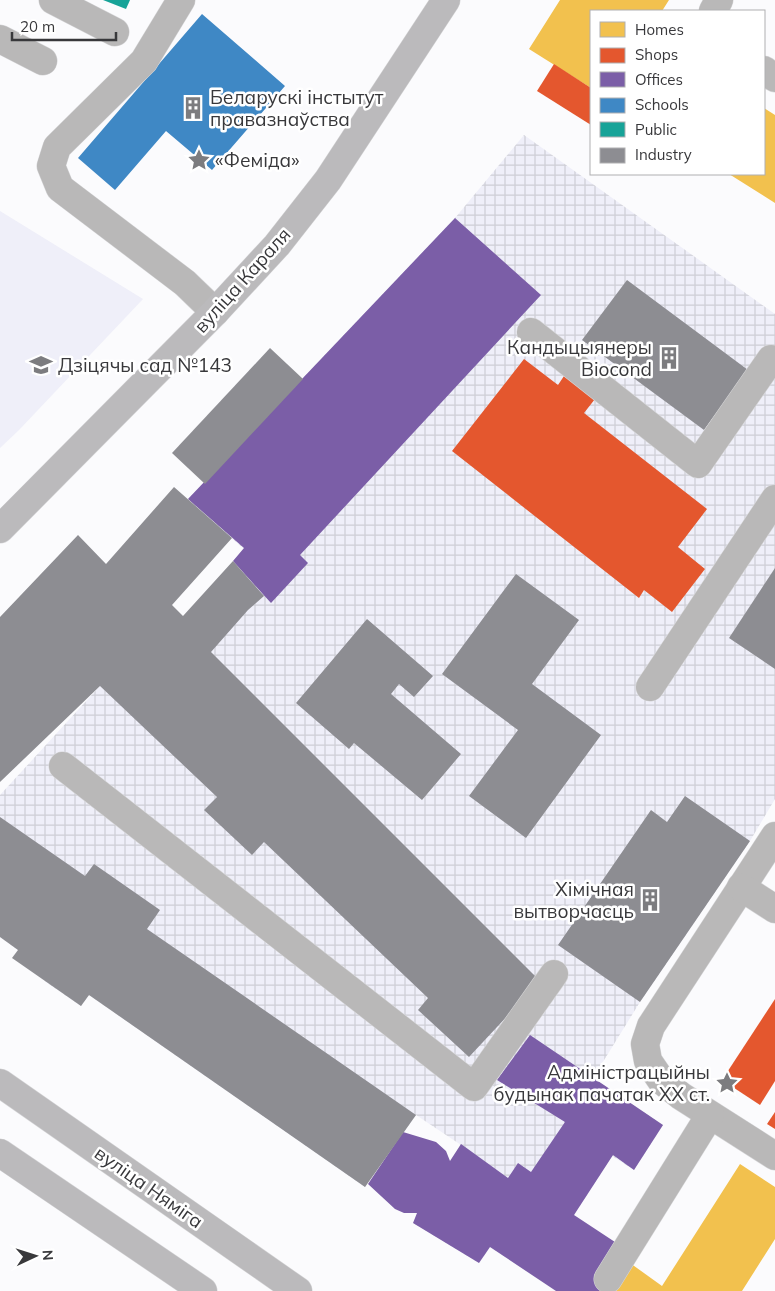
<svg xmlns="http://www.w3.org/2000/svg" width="775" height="1291" font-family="Mulish,sans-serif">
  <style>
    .built { fill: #efeff9 }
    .industrial { fill: url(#industrial-grid) }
    .homes { fill: #f2c14e }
    .shops { fill: #e4572e }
    .offices { fill: #7b5ea7 }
    .schools { fill: #3f88c5 }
    .public { fill: #17a398 }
    .industry { fill: #8d8d92 }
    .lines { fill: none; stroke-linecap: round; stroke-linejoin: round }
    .minor-casing { stroke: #d8d8da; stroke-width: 29 }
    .major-casing { stroke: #d8d8da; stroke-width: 29 }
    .minor { stroke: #b9b8b8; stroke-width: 28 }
    .major { stroke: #bbbabc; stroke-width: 28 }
    .labels { text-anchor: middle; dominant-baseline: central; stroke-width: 5; stroke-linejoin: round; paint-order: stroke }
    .poi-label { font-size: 19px; fill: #38383b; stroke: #fff; text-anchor: start }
    .street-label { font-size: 19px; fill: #38383b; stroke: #fff }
  </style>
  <defs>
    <pattern id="industrial-grid" width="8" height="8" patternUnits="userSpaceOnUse" patternTransform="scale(1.25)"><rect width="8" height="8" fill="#efeff9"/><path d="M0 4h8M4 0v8" fill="none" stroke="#ceced6"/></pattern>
  </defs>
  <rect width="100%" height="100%" fill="#fbfbfd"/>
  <!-- built -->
  <path class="built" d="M0 211 143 299 19 430 0 448Z"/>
  <!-- industrial -->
  <path class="industrial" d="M524 135 775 314V799L750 841 640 1002 593 1078 663 1125 634 1170 612 1156 574 1215 557 1291 490 1247 479 1263 413 1223 461 1145 416 1115 365 1187 89 995 81 1006 46 982 18 950 0 937V795L100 686 114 699 168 634 244 549 188 499 455 218Z"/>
  <!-- homes -->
  <g class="homes">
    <path d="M560 0H669L662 11H591V88L529 49Z"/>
    <path d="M764 108 775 115V203L729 174H764Z"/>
    <path d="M740 1164 775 1187V1239L742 1291H612L630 1263 662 1286Z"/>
  </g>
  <!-- shops -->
  <g class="shops">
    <path d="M554 64 591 88V125L537 91Z"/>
    <path d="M524 359 558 385 564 376 595 399 584 413 707 509 678 547 705 569 672 612 644 590 639 598 452 451Z"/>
    <path d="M775 999V1081L760 1105 722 1080Z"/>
    <path d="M775 1112V1129L767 1124Z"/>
  </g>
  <!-- offices -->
  <g class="offices">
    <path d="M455 218 541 295 300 555 308 563 271 603 233 561 244 548 188 499Z"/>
    <path d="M530 1035 663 1125 634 1170 613 1155 574 1215 618 1244 612 1291H556L490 1247 479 1263 413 1223 417 1213H404L395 1209 368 1184 403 1132 436 1142 446 1151 450 1161 461 1144 508 1178 518 1163 531 1172 565 1122 497 1080Z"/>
  </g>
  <!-- schools -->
  <path class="schools" d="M202 14 285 86 212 170 166 131 115 190 78 158Z"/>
  <!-- public -->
  <path class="public" d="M103 0H130L126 9Z"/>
  <!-- industry -->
  <g class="industry">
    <path d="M627 280 748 370 704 430 582 340Z"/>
    <path d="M270 348 303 379 205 484 172 453Z"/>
    <path d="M174 487 232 538 172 605 183 616 233 561 264 596 248 610 211 652 540 981 469 1057 418 1010 428 998 264 842 252 855 204 810 217 797 100 686 0 782V617L78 535 106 564Z"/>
    <path d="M775 568V669L729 638Z"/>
    <path d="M516 574 579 620 532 684 601 735 526 838 469 796 518 730 442 674Z"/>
    <path d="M367 619 433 676 414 697 399 684 391 694 461 754 422 800 354 743 349 749 296 703Z"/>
    <path d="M685 796 750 841 640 1002 558 945 651 810 667 822Z"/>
    <path d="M0 817 85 876 94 864 160 910 147 929 416 1115 365 1187 89 995 81 1006 12 958 18 950 0 937Z"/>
  </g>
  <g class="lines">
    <defs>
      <g id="minor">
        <path d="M53 0 115 32"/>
        <path d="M181 0 144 61 57 147 51 166 60 188 185 283 215 312"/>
        <path d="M713 11 719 0"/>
        <path d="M0 39 43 61"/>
        <path d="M764 70 775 78"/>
        <path d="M531 332 698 464 771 359"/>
        <path d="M650 687 775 499"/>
        <path d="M63 766 474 1087 554 974"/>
        <path d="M775 836 651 1026 645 1044 648 1061 661 1080 681 1096 775 1156"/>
        <path d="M741 887 775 909"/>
        <path d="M608 1279 710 1115"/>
      </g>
      <g id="major">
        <path d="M0 529 215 312 277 245 328 180 446 0"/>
        <path d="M0 1083 298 1291"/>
        <path d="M0 1153 203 1291"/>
      </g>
    </defs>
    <!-- minor casing -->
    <use href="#minor" class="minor-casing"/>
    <!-- major casing -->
    <use href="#major" class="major-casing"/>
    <!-- minor -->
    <use href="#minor" class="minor"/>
    <!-- major -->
    <use href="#major" class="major"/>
  </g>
  <!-- icons -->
  <defs>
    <symbol id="building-bare" viewBox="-9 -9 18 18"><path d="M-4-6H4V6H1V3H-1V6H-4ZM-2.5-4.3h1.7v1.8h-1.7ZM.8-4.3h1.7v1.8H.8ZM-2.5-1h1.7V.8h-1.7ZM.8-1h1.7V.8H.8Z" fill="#7c7c7f" stroke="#fff" stroke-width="2.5" paint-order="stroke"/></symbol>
    <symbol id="sight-bare" viewBox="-9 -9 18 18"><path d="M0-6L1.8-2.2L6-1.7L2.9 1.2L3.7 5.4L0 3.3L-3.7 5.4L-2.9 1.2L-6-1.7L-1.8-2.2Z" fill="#7c7c7f" stroke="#fff" stroke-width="2.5" paint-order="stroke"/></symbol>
    <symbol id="school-bare" viewBox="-9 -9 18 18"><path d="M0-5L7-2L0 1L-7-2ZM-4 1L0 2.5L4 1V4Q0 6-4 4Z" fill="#7c7c7f" stroke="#fff" stroke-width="2.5" paint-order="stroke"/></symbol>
  </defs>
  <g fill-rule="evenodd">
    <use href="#building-bare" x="177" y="92" width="32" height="32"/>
    <use href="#sight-bare" x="183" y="144" width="32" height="32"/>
    <use href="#building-bare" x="653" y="342" width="32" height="32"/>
    <use href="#school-bare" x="25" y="349" width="32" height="32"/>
    <use href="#building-bare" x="634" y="884" width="32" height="32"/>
    <use href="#sight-bare" x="711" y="1067" width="32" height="32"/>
  </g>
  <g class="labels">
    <!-- poi labels -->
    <g class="poi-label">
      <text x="210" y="97">Беларускі інстытут<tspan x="210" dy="22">правазнаўства</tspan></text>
      <text x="215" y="160">«Феміда»</text>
      <text x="652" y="347" text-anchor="end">Кандыцыянеры<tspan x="652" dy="22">Biocond</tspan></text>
      <text x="58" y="365">Дзіцячы сад №143</text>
      <text x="634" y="889" text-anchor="end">Хімічная<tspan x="634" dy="22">вытворчасць</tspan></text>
      <text x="710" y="1072" text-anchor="end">Адміністрацыйны<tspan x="710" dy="22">будынак пачатак XX ст.</tspan></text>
    </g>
    <!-- street labels -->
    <g class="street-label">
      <text transform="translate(242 280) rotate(-48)">вуліца Караля</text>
      <text transform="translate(149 1187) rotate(35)">вуліца Няміга</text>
    </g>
  </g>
  <!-- legend -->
  <rect x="590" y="10" width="175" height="165" fill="#ffffff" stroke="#afafb1"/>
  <rect x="600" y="22" width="25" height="15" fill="#f2c14e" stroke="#afafb1"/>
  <text x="635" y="35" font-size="15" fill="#38383b">Homes</text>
  <rect x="600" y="48" width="25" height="15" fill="#e4572e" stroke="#afafb1"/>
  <text x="635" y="60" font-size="15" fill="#38383b">Shops</text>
  <rect x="600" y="72" width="25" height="15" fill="#7b5ea7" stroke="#afafb1"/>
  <text x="635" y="85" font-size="15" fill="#38383b">Offices</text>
  <rect x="600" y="98" width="25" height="15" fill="#3f88c5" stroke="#afafb1"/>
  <text x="635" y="110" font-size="15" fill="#38383b">Schools</text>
  <rect x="600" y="122" width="25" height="15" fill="#17a398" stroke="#afafb1"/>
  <text x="635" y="135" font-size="15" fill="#38383b">Public</text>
  <rect x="600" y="148" width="25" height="15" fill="#8d8d92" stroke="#afafb1"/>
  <text x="635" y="160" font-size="15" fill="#38383b">Industry</text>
  <!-- north arrow -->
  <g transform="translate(35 1256) rotate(86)" stroke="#ffffff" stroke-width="4" paint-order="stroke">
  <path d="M0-4L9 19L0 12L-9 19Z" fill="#38383b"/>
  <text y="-8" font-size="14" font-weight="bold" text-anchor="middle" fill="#38383b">N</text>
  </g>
  <!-- scale -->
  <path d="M12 32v8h104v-8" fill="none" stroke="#38383b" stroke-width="2.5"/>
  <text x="20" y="32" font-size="15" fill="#38383b" stroke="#ffffff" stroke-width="4" paint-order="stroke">20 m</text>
</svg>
